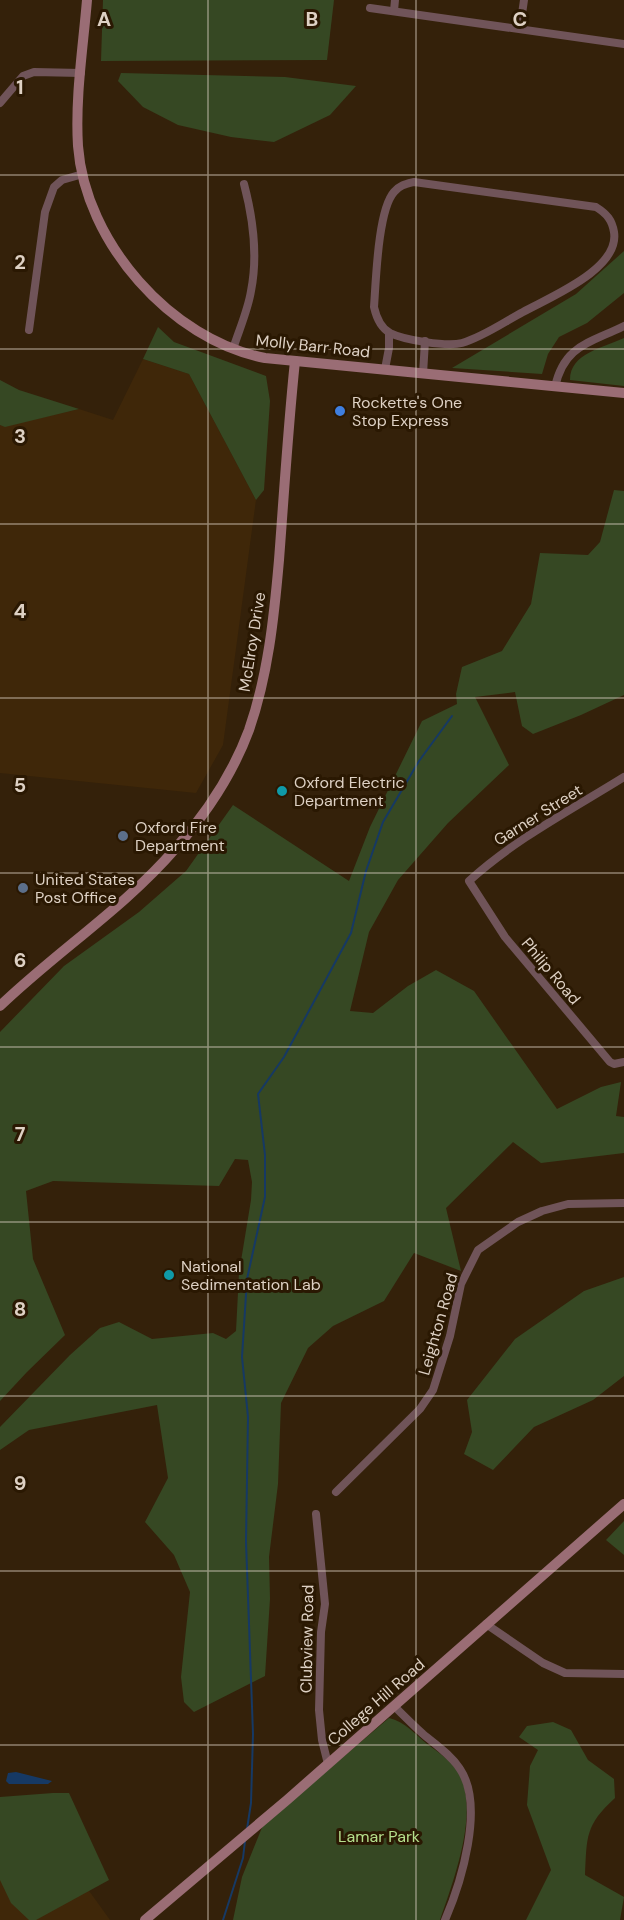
<svg xmlns="http://www.w3.org/2000/svg" width="624" height="1920" font-family="'DM Sans',sans-serif">
  <style>
    .built { fill: #3f2709 }
    .green { fill: #364823 }
    .water { fill: #163964 }
    .lines { fill: none; stroke-linecap: round; stroke-linejoin: round }
    .stream { stroke: #163964; stroke-width: 2 }
    .street { stroke: #705459; stroke-width: 8 }
    .secondary { stroke: #9a6d75; stroke-width: 10 }
    .grid { fill: none; stroke: #ded1c4; stroke-width: 1.5; stroke-opacity: 0.55 }
    .shop-dot { fill: #3f7fe0; stroke: #2a1802; stroke-width: 2 }
    .culture-dot { fill: #0f9aa8; stroke: #2a1802; stroke-width: 2 }
    .service-dot { fill: #5c6f8a; stroke: #2a1802; stroke-width: 2 }
    .labels { text-anchor: middle; dominant-baseline: central; stroke-width: 6; stroke-linejoin: round; paint-order: stroke }
    .street-label { font-size: 16px; fill: #ded1c4; stroke: #2a1802 }
    .poi-label { font-size: 16px; fill: #ded1c4; stroke: #2a1802; text-anchor: start }
    .park-label { font-size: 16px; fill: #b6e08d; stroke: #2a1802 }
    .grid-label { font-size: 20px; text-anchor: middle; font-weight: bold; fill: #ded1c4; stroke: #2a1802; stroke-width: 6; stroke-linejoin: round; paint-order: stroke }
  </style>
  <rect width="100%" height="100%" fill="#34210a"/>
  <!-- built -->
  <g class="built">
    <path d="M143 359 189 374 256 500 223 745 196 793 0 773V425L5 426 79 409 113 420Z"/>
    <path d="M0 1874 87 1888 110 1920H0Z"/>
  </g>
  <!-- green -->
  <g class="green">
    <path d="M103 0H334L327 60 101 61Z"/>
    <path d="M121 73 285 77 356 86 330 115 274 142 231 137 178 125 143 107 118 81Z"/>
    <path d="M624 251V293L587 323 559 337 548 354 542 374 452 368 576 294Z"/>
    <path d="M158 327 174 342 266 376 270 401 264 490 256 500 189 374 143 359Z"/>
    <path d="M624 338V386L570 380C570 353 603 348 624 338Z"/>
    <path d="M0 380 19 390 79 409 5 427 0 425Z"/>
    <path d="M614 490 624 491V695L581 715 533 734 522 726 515 692 475 697 509 765 448 823 398 880 369 932 350 1011 373 1013 408 986 436 970 474 991 557 1109 601 1087 621 1082 616 1116 624 1117V1153L541 1163 513 1142 446 1208 461 1271 414 1253 384 1301 333 1326 308 1348 281 1403 278 1484 269 1557 270 1599 265 1676 194 1712 184 1702 181 1677 190 1592 174 1555 145 1522 168 1478 157 1405 29 1430 0 1450V1427L70 1355 100 1328 119 1322 152 1339 213 1333 226 1339 236 1331 239 1273 251 1200 252 1182 248 1160 235 1159 219 1186 53 1181 26 1191 33 1259 65 1335 27 1372 0 1401V1032L64 966 139 912 186 871 233 805 349 881 370 827 422 721 457 704 456 694 462 667 502 651 531 604 540 553 588 555 600 542Z"/>
    <path d="M624 1277V1376L593 1400 534 1427 493 1470 464 1454 472 1432 467 1400 515 1339 584 1291Z"/>
    <path d="M624 1521V1555L606 1540Z"/>
    <path d="M389 1718C405 1722 415 1734 427 1744 438 1752 450 1760 458 1772 481 1809 453 1882 440 1920H233L242 1877 263 1825Z"/>
    <path d="M553 1722 571 1730 588 1760 614 1779 615 1798C585 1825 587 1837 585 1875L624 1897 620 1920H526L551 1870 527 1805 530 1766 538 1750 519 1737 527 1726Z"/>
    <path d="M53 1793H69L109 1880 36 1920H29L11 1903 0 1880V1797Z"/>
  </g>
  <!-- water -->
  <path class="water" d="M16 1772 52 1781 48 1784H9L6 1781 8 1773Z"/>
  <g class="lines">
    <!-- stream -->
    <g class="stream">
      <path d="M247 1829 251 1803 253 1734 246 1542 248 1417 242 1357 247 1279 265 1197V1155L258 1094 284 1057 351 933 366 871 383 822 419 761 452 716"/>
      <path d="M223 1920 243 1858 245 1841"/>
    </g>
    <!-- street -->
    <g class="street">
      <path d="M370 8 624 44"/>
      <path d="M394 11 395 0"/>
      <path d="M520 28 524 0"/>
      <path d="M0 103 23 76 34 72 81 73"/>
      <path d="M414 182 596 207C607 214 612 220 614 232 620 269 550 297 523 312 504 322 483 337 462 343 447 347 404 340 390 333 381 328 376 316 374 307 376 280 378 210 394 192 400 185 406 184 414 182Z"/>
      <path d="M29 330 45 212 54 187 62 180 83 174"/>
      <path d="M233 349C239 330 248 310 251 291 258 256 253 218 244 184"/>
      <path d="M385 369 389 348V333"/>
      <path d="M423 374 425 341"/>
      <path d="M555 387C564 345 590 343 624 326"/>
      <path d="M624 777C571 810 515 839 469 881L505 937 610 1062 614 1064 624 1062"/>
      <path d="M336 1492 420 1409 433 1390 450 1336 461 1284 478 1250 518 1222 542 1211 568 1204 624 1203"/>
      <path d="M316 1514 325 1604 321 1632 319 1710 322 1740 328 1764"/>
      <path d="M486 1624 543 1663 565 1673 624 1674"/>
      <path d="M394 1706C403 1715 413 1725 423 1734 436 1745 451 1755 460 1769 485 1806 461 1883 445 1920"/>
    </g>
    <!-- secondary -->
    <g class="secondary">
      <path d="M87 0C83 48 75 98 78 146 85 242 171 340 265 358L624 393"/>
      <path d="M0 1006C56 952 124 908 175 849 206 814 233 773 249 730 268 675 274 618 279 560 284 494 288 428 295 361"/>
      <path d="M145 1920 287 1800 624 1504"/>
    </g>
  </g>
  <!-- grid -->
  <path class="grid" d="M208 0V1920M416 0V1920M0 175H624M0 349H624M0 524H624M0 698H624M0 873H624M0 1047H624M0 1222H624M0 1396H624M0 1571H624M0 1745H624"/>
  <!-- markers -->
  <circle class="shop-dot" cx="340" cy="411" r="6"/>
  <g class="culture-dot">
    <circle cx="282" cy="791" r="6"/>
    <circle cx="169" cy="1275" r="6"/>
  </g>
  <g class="service-dot">
    <circle cx="123" cy="836" r="6"/>
    <circle cx="23" cy="888" r="6"/>
  </g>
  <g class="labels">
    <!-- street labels -->
    <g class="street-label">
      <text transform="translate(313 346) rotate(6)">Molly Barr Road</text>
      <text transform="translate(252 642) rotate(-81)">McElroy Drive</text>
      <text transform="translate(538 815) rotate(-32)">Garner Street</text>
      <text transform="translate(551 971) rotate(50)">Philip Road</text>
      <text transform="translate(438 1324) rotate(-74)">Leighton Road</text>
      <text transform="translate(307 1639) rotate(-89)">Clubview Road</text>
      <text transform="translate(376 1702) rotate(-41)">College Hill Road</text>
    </g>
    <!-- poi labels -->
    <g class="poi-label">
      <text x="352" y="402">Rockette's One<tspan x="352" dy="18">Stop Express</tspan></text>
      <text x="294" y="782">Oxford Electric<tspan x="294" dy="18">Department</tspan></text>
      <text x="135" y="827">Oxford Fire<tspan x="135" dy="18">Department</tspan></text>
      <text x="35" y="879">United States<tspan x="35" dy="18">Post Office</tspan></text>
      <text x="181" y="1266">National<tspan x="181" dy="18">Sedimentation Lab</tspan></text>
    </g>
    <!-- park labels -->
    <g class="park-label">
      <text x="379" y="1836">Lamar Park</text>
    </g>
  </g>
  <g class="grid-label">
    <text x="104" y="26">A</text>
    <text x="312" y="26">B</text>
    <text x="520" y="26">C</text>
    <text x="20" y="94">1</text>
    <text x="20" y="269">2</text>
    <text x="20" y="443">3</text>
    <text x="20" y="618">4</text>
    <text x="20" y="792">5</text>
    <text x="20" y="967">6</text>
    <text x="20" y="1141">7</text>
    <text x="20" y="1316">8</text>
    <text x="20" y="1490">9</text>
  </g>
</svg>
